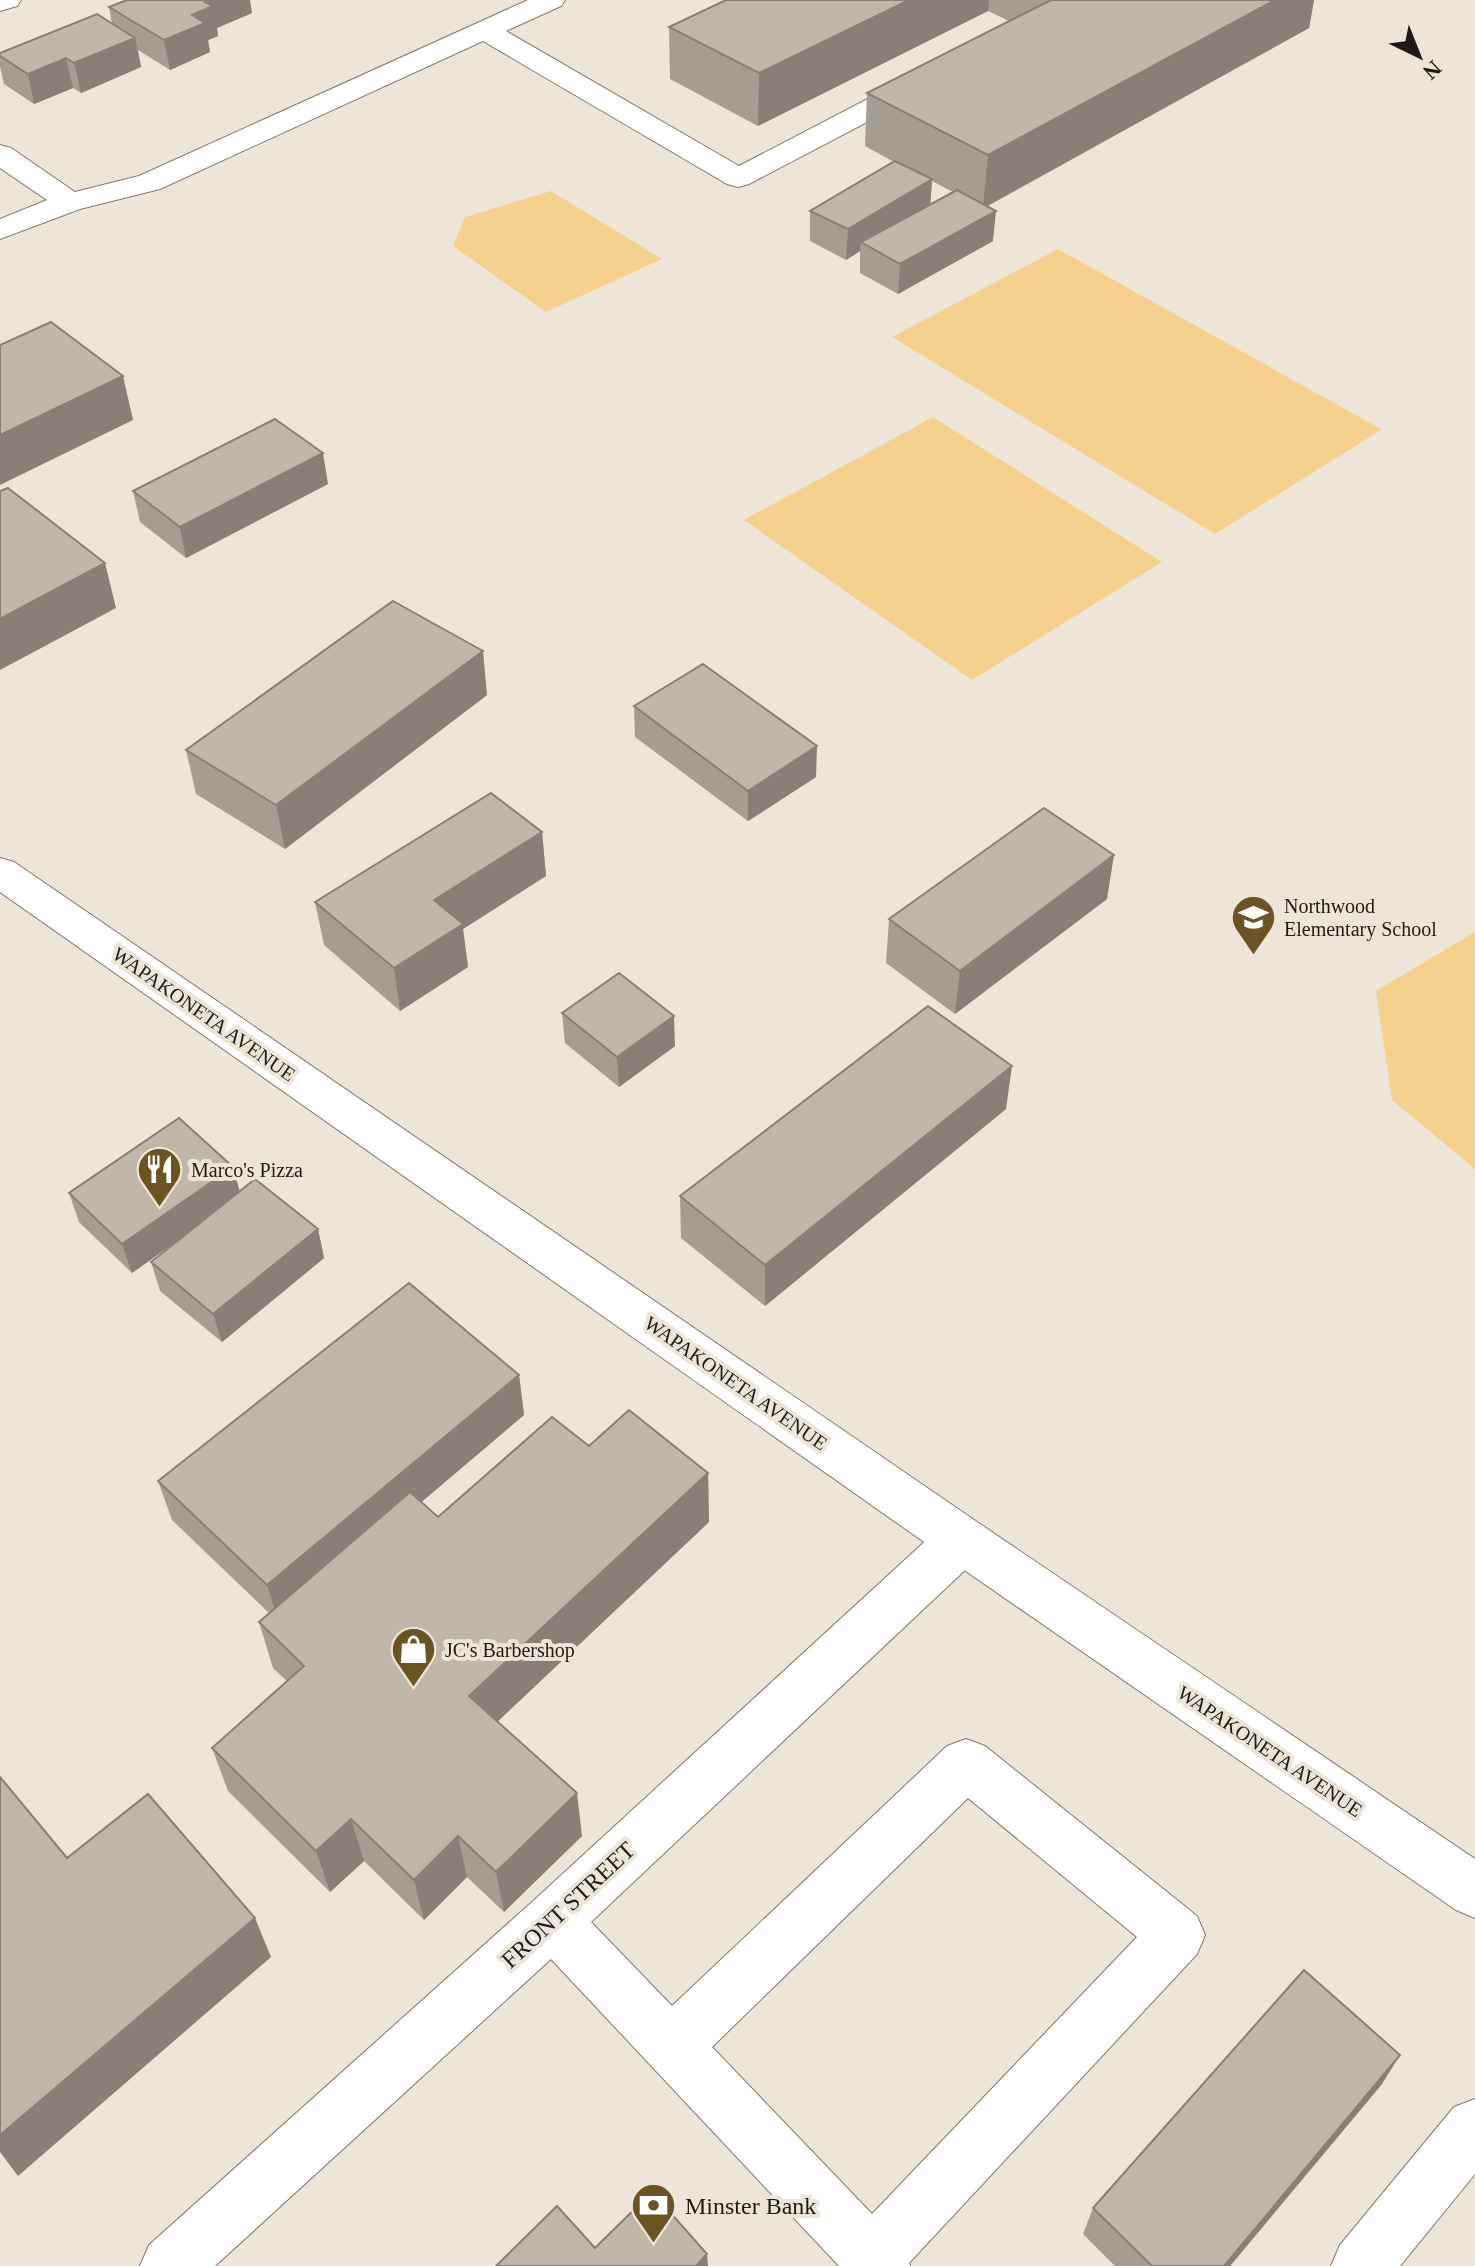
<svg xmlns="http://www.w3.org/2000/svg" width="1475" height="2266" font-family="Georgia,serif">
  <style>
    .green { fill: #f6d18e }
    .lines { fill: none; stroke-linecap: round; stroke-linejoin: round }
    .minor-casing { stroke: #80796d; stroke-width: 2 }
    .major-casing { stroke: #80796d; stroke-width: 2 }
    .minor { fill: #fff; fill-rule: evenodd }
    .major { fill: #fff; fill-rule: evenodd }
    .wall { fill: #a49d92; fill-rule: evenodd }
    .shaded-wall { fill: #868077 }
    .building { fill: #bfb7aa; stroke: #868077; stroke-width: 2 }
    .labels { text-anchor: middle; dominant-baseline: central; stroke-width: 8; stroke-linejoin: round; paint-order: stroke }
    .poi-label { font-size: 20px; fill: #1e1b16; stroke: #ede5d7; text-anchor: start }
    .street-label { font-size: 20px; fill: #1e1b16; stroke: #ede5d7 }
    .near-street-label { font-size: 24px; fill: #1e1b16; stroke: #ede5d7 }
    .near-poi-label { font-size: 24px; fill: #1e1b16; stroke: #ede5d7; text-anchor: start }
  </style>
  <rect width="100%" height="100%" fill="#ede5d7"/>
  <!-- green -->
  <g class="green">
    <path d="M551 191 662 259 546 312 453 246 465 217Z"/>
    <path d="M1058 249 1381 429V430L1215 534 892 337Z"/>
    <path d="M933 417 1162 562 972 680 744 520Z"/>
    <path d="M1475 932V1169L1392 1100 1376 991Z"/>
  </g>
  <g class="lines">
    <defs>
      <g id="minor">
        <path d="M0 0H21L17 6 0 11Z"/>
        <path d="M528 0H565L561 6 506 31 739 166 908 78 918 75 928 78 932 84 928 90 749 184 738 187 727 184 483 41 160 189 80 209 0 239V219L47 200 0 168V145L11 148 75 192 139 176Z"/>
        <path d="M962 1518 980 1524 987 1540 980 1556 591 1922 672 2006 947 1746 966 1739 985 1746 1197 1916 1205 1935 1197 1954 909 2263 910 2266H839L551 1959 215 2266H140L149 2245 532 1902 944 1524ZM968 1798 1137 1937 872 2214 712 2047Z"/>
        <path d="M1475 2099V2174L1400 2266H1331L1340 2245 1454 2107Z"/>
      </g>
      <path id="major" d="M0 858 14 862 980 1524 1475 1859V1918L1456 1910 944 1556 0 892Z"/>
    </defs>
    <!-- minor casing -->
    <use href="#minor" class="minor-casing"/>
    <!-- major casing -->
    <use href="#major" class="major-casing"/>
    <!-- minor -->
    <use href="#minor" class="minor"/>
    <!-- major -->
    <use href="#major" class="major"/>
  </g>
  <!-- wall -->
  <g class="wall">
    <path d="M726 0H1314L1309 28 988 206 993 241 898 294 860 273V251L846 260 810 241V211L894 162 865 146 867 93 1009 21 988 11 758 126 670 79 669 27ZM932 181 953 192 930 205Z"/>
    <path d="M109 7 252 13 217 28 218 36 208 40 210 52 170 70 138 50 141 67 81 93 73 88 34 104 4 84 0 66V53L112 24Z"/>
    <path d="M328 484 186 558 140 522 133 491Z"/>
    <path d="M487 695 285 849 196 794 186 750Z"/>
    <path d="M634 706 816 777 748 821 635 737Z"/>
    <path d="M542 832 546 876 463 929 468 967 400 1011 324 945 315 902Z"/>
    <path d="M1107 899 955 1014 886 963 889 919Z"/>
    <path d="M562 1013 675 1046 619 1087 565 1043Z"/>
    <path d="M1006 1109 765 1306 681 1238 680 1196Z"/>
    <path d="M233 1167 239 1192 318 1229 324 1258 222 1342 160 1291 151 1262 175 1242 132 1273 79 1222 69 1193Z"/>
    <path d="M519 1375 524 1415 421 1502 438 1517 589 1446 708 1473 709 1522 497 1722 582 1836 504 1912 467 1877 424 1920 364 1861 330 1892 228 1791 212 1748 287 1681 273 1668 259 1622 269 1613 172 1520 158 1481Z"/>
    <path d="M1382 2084 1230 2266H1115L1083 2234 1093 2208Z"/>
  </g>
  <!-- shaded-wall -->
  <g class="shaded-wall">
    <path d="M209 0H250L252 13 217 28 218 36 208 40 210 52 170 70 164 40 205 2Z"/>
    <path d="M909 0H989L988 11 758 126 759 73Z"/>
    <path d="M1275 0H1314L1309 28 983 208 988 155Z"/>
    <path d="M135 38 141 67 81 93 74 63Z"/>
    <path d="M66 58 73 88 34 104 28 74Z"/>
    <path d="M932 179 930 209 861 242 860 251 846 260 848 229Z"/>
    <path d="M996 211 993 241 898 294 900 264Z"/>
    <path d="M123 376 133 420 0 485V435Z"/>
    <path d="M323 453 328 484 186 558 180 527Z"/>
    <path d="M105 563 116 608 0 670V619Z"/>
    <path d="M483 651 487 695 285 849 276 805Z"/>
    <path d="M817 746 816 777 748 821V791Z"/>
    <path d="M542 832 546 876 463 929 468 967 400 1011 394 968 434 900Z"/>
    <path d="M1114 855 1107 899 955 1014 960 971Z"/>
    <path d="M674 1016 675 1046 619 1087 617 1057Z"/>
    <path d="M1012 1066 1006 1109 765 1306V1265Z"/>
    <path d="M233 1167 241 1196 132 1273 122 1244Z"/>
    <path d="M318 1229 324 1258 222 1342 213 1314Z"/>
    <path d="M519 1375 524 1415 279 1623 267 1585Z"/>
    <path d="M708 1473 709 1522 478 1740 469 1696Z"/>
    <path d="M577 1793 582 1836 504 1912 496 1872Z"/>
    <path d="M351 1819 364 1861 330 1892 316 1851Z"/>
    <path d="M458 1836 467 1877 424 1920 414 1880Z"/>
    <path d="M255 1918 271 1957 18 2176 0 2152V2135Z"/>
    <path d="M1400 2055 1382 2084 1230 2266H1224Z"/>
    <path d="M707 2254 708 2266H696Z"/>
  </g>
  <!-- building -->
  <g class="building">
    <path d="M127 0H209L205 2 213 6 192 15 205 23 164 40 109 7Z"/>
    <path d="M726 0H909L759 73 669 27Z"/>
    <path d="M1051 0H1275L988 155 867 93Z"/>
    <path d="M97 14 135 38 74 63 66 58 28 74 0 56V53Z"/>
    <path d="M895 161 932 179 848 229 810 211Z"/>
    <path d="M957 190 996 211 900 264 861 242Z"/>
    <path d="M51 322 123 376 0 435V345Z"/>
    <path d="M275 419 323 453 180 527 133 491Z"/>
    <path d="M8 488 105 563 0 619V491Z"/>
    <path d="M393 601 483 651 276 805 186 750Z"/>
    <path d="M703 664 817 746 748 791 634 706Z"/>
    <path d="M491 793 542 832 434 900 463 924 394 968 315 902Z"/>
    <path d="M1044 808 1114 855 960 971 889 919Z"/>
    <path d="M619 973 674 1016 617 1057 562 1013Z"/>
    <path d="M928 1006 1012 1066 765 1265 680 1196Z"/>
    <path d="M179 1118 233 1167 122 1244 69 1193Z"/>
    <path d="M255 1179 318 1229 213 1314 151 1262Z"/>
    <path d="M409 1283 519 1375 267 1585 158 1481Z"/>
    <path d="M629 1410 708 1473 469 1696 577 1793 496 1872 458 1836 414 1880 351 1819 316 1851 212 1748 304 1666 259 1622 410 1492 438 1517 552 1417 589 1446Z"/>
    <path d="M0 1777 67 1858 148 1794 255 1918 0 2135Z"/>
    <path d="M1304 1970 1400 2055 1224 2266H1152L1093 2208Z"/>
    <path d="M652 2192 707 2254 696 2266H496L557 2206 595 2248Z"/>
  </g>
  <!-- icons -->
  <defs>
    <symbol id="school-pin" viewBox="-11 -11 22 30"><path d="M0 17L-7.5 6A9.5 9.5 0 1 1 7.5 6Z" fill="#6c5324" stroke="#ede5d7"/><path d="M0-5L7-2L0 1L-7-2ZM-4 1L0 2.5L4 1V4Q0 6-4 4Z" fill="#fff"/></symbol>
    <symbol id="restaurant-pin" viewBox="-11 -11 22 30"><path d="M0 17L-7.5 6A9.5 9.5 0 1 1 7.5 6Z" fill="#6c5324" stroke="#ede5d7"/><path d="M-5-6h1v4h1v-4h1v4h1v-4h1v5L-1.5 .5V6h-2V.5L-5-1ZM5-6V6H3V1.5H1.5Q1.5-4 5-6Z" fill="#fff"/></symbol>
    <symbol id="shop-pin" viewBox="-11 -11 22 30"><path d="M0 17L-7.5 6A9.5 9.5 0 1 1 7.5 6Z" fill="#6c5324" stroke="#ede5d7"/><path d="M-5-2.5h2.3a2.7 3.5 0 0 1 5.4 0H5L5.5 6h-11ZM-1.5-2.5h3a1.5 2.3 0 0 0-3 0Z" fill="#fff"/></symbol>
    <symbol id="bank-pin" viewBox="-11 -11 22 30"><path d="M0 17L-7.5 6A9.5 9.5 0 1 1 7.5 6Z" fill="#6c5324" stroke="#ede5d7"/><path d="M-6-4H6V4H-6ZM0-2.3a2.3 2.3 0 1 0 0 4.6a2.3 2.3 0 1 0 0-4.6Z" fill="#fff"/></symbol>
  </defs>
  <g fill-rule="evenodd">
    <use href="#school-pin" x="1228" y="892" width="51" height="69"/>
    <use href="#restaurant-pin" x="134" y="1144" width="51" height="69"/>
    <use href="#shop-pin" x="388" y="1624" width="51" height="69"/>
    <use href="#bank-pin" x="628" y="2180" width="51" height="69"/>
  </g>
  <g class="labels">
    <!-- poi labels -->
    <g class="poi-label">
      <text x="1284" y="906">Northwood<tspan x="1284" dy="23">Elementary School</tspan></text>
      <text x="191" y="1170">Marco's Pizza</text>
      <text x="445" y="1650">JC's Barbershop</text>
    </g>
    <!-- street labels -->
    <g class="street-label">
      <text transform="translate(204 1014) rotate(35)">WAPAKONETA AVENUE</text>
      <text transform="translate(736 1383) rotate(35)">WAPAKONETA AVENUE</text>
      <text transform="translate(1270 1751) rotate(34)">WAPAKONETA AVENUE</text>
    </g>
    <!-- near-street labels -->
    <g class="near-street-label">
      <text transform="translate(568 1905) rotate(-43)">FRONT STREET</text>
    </g>
    <!-- near-poi labels -->
    <g class="near-poi-label">
      <text x="685" y="2206">Minster Bank</text>
    </g>
  </g>
  <!-- north arrow -->
  <g transform="translate(1419 56) rotate(137)" stroke="#ede5d7" stroke-width="6" paint-order="stroke">
  <path d="M0-6L14 30L0 20L-14 30Z" fill="#1e1b16"/>
  <text y="-12" font-size="22" font-weight="bold" text-anchor="middle" fill="#1e1b16">N</text>
  </g>
</svg>
